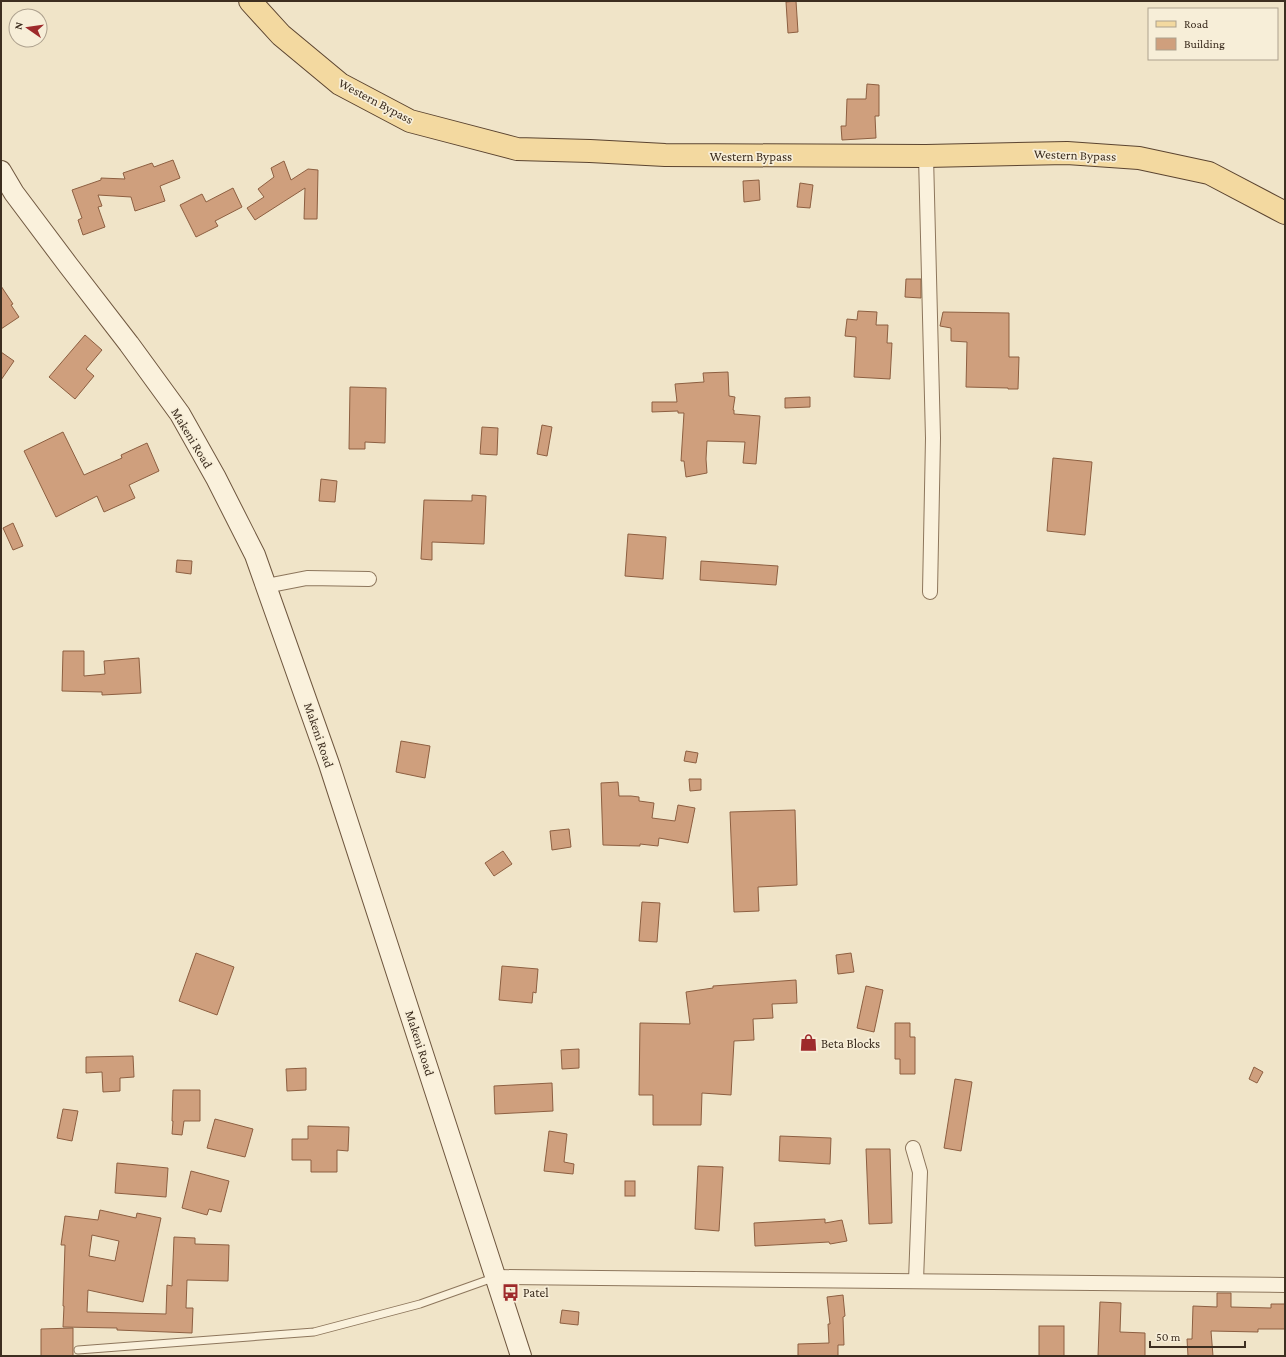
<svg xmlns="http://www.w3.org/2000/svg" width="1286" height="1357" font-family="'Crimson Pro',serif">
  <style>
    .building { fill: #cf9f7d; stroke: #8d5f41; fill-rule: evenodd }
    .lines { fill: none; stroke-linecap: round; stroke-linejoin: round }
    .service-casing { stroke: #8d765c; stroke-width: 9 }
    .minor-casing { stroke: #8d765c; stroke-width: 16 }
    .secondary-casing { stroke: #6f573f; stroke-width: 22 }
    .primary-casing { stroke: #5b4430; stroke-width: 24 }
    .service { stroke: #faf1dc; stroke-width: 7 }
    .minor { stroke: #faf1dc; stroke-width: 14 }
    .secondary { stroke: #faf1dc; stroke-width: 20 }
    .primary { stroke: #f3d9a0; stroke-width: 22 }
    .labels { text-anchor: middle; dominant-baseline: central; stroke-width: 3.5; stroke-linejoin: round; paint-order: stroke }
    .street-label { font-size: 13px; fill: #3d2e20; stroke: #f7eed8 }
    .poi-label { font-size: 13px; fill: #3d2e20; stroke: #f7eed8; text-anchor: start }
  </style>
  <rect width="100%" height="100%" fill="#f0e4c8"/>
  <!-- building -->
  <g class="building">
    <path d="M796 1 798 32 788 33 786 2Z"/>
    <path d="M867 84 879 85V116H875L876 138 842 140 841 126H846L847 99H866Z"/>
    <path d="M173 160 180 178 160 186 165 201 135 211 131 197 98 195 102 206 98 207 105 227 83 235 78 220 82 218 72 190 101 180V178L125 179 123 173 152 163 154 167Z"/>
    <path d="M284 161 291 180 308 169 318 170 317 219H304L305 188 255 220 247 208 264 197 258 189 274 177 271 168Z"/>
    <path d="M759 180 760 200 744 202 743 181Z"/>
    <path d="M800 183 813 185 810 208 797 207Z"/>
    <path d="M233 188 242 207 215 221 218 226 196 237 180 205 202 194 206 202Z"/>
    <path d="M906 279H921V298L905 297Z"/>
    <path d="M1 286 13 304 11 305 19 317 1 329Z"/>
    <path d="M858 311 877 312 876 325H888L887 343H892L890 379 854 377 856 337 845 336 847 319 857 320Z"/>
    <path d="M943 312 1009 313V357H1019L1018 389H1008V388L966 387 967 342 951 341V328L940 326Z"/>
    <path d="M85 335 102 350 86 369 94 376 75 399 49 377Z"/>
    <path d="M1 352 14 361 1 380Z"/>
    <path d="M728 372 729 396 735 397 733 410H734V414L760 416 756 464 743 463 745 442 707 441 706 459 707 473 686 477 684 461H681L684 413H678V411L652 412V402H677L675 384 704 382 703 373Z"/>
    <path d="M350 387 386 388 385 443 365 442V449H349Z"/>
    <path d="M810 397V407L785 408V398Z"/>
    <path d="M542 425 552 427 547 456 537 454Z"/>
    <path d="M482 427 498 428 497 455 480 454Z"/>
    <path d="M63 432 84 475 122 458 121 455 147 443 159 471 129 485 135 498 104 512 97 496 56 517 24 451Z"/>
    <path d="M1053 458 1092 462 1085 535 1047 531Z"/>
    <path d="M321 479 337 481 335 502 319 501Z"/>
    <path d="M472 495 486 496 484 544 432 542V560L421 559 424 500 472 501Z"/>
    <path d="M13 523 23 546 13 550 3 528Z"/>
    <path d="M628 534 666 537 663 579 625 576Z"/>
    <path d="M177 560 192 561 191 574 176 572Z"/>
    <path d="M701 561 778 566 776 585 700 580Z"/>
    <path d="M63 651H84V676L105 674 104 661 139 658 141 693 102 695V692L62 691Z"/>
    <path d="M401 741 430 746 425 778 396 772Z"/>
    <path d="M686 751 698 753 696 763 684 761Z"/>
    <path d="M689 779H701V790L690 791Z"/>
    <path d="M618 782 619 796H631L639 797V801L654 803 652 818 675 821 678 805 695 808 688 843 659 838 658 846 640 844V846L603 845 601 783Z"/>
    <path d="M795 810 797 885 758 887 759 911 734 912 730 812Z"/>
    <path d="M569 829 571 847 552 850 550 831Z"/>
    <path d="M503 851 512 864 494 876 485 863Z"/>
    <path d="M642 902 660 903 657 942 639 941Z"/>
    <path d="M196 953 234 967 217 1015 179 1001Z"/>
    <path d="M851 953 854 972 838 974 836 955Z"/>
    <path d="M502 966 538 969 536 993 533 992 532 1003 499 1000Z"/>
    <path d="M796 980 797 1003 772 1004 773 1018 753 1019 754 1040 734 1041 731 1095 702 1093 701 1125H653V1095H639L640 1023 690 1024 686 992 713 988V986Z"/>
    <path d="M866 986 883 990 874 1032 857 1028Z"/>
    <path d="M895 1023H910V1037H915V1074H900V1059H895Z"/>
    <path d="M579 1049V1068L562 1069 561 1050Z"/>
    <path d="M133 1056 134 1077 120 1078V1091L103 1092 102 1072 86 1073V1057Z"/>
    <path d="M1254 1067 1263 1072 1257 1083 1249 1079Z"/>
    <path d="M306 1068V1090L287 1091 286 1069Z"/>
    <path d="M955 1079 972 1082 961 1151 944 1148Z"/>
    <path d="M552 1083 553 1111 495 1114 494 1086Z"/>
    <path d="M173 1090H200V1121H184L182 1135 172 1134 173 1121H172Z"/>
    <path d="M63 1109 78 1111 72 1141 57 1138Z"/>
    <path d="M215 1119 253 1129 245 1157 207 1148Z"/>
    <path d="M308 1126 349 1127 348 1151 337 1150V1172H311V1160H292V1139H308Z"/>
    <path d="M549 1131 567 1134 564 1162 574 1164 573 1174 544 1171Z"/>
    <path d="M780 1136 831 1138 830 1164 779 1161Z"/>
    <path d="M866 1149H890L892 1223 869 1224Z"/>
    <path d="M117 1163 168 1168 166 1197 115 1193Z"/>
    <path d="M698 1166 723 1167 719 1231 695 1229Z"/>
    <path d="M191 1171 229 1181 221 1212 209 1209 207 1215 182 1208Z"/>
    <rect x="625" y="1181" width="10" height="15"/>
    <path d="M100 1210 136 1218 137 1213 161 1218 143 1302 88 1290 87 1312 166 1314 167 1285 172 1286 174 1237 195 1238V1244L229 1245 228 1281 187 1280 186 1308H193L192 1333 117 1330V1328L63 1327 64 1306H63L65 1245H61L65 1216 98 1220ZM92 1235 119 1241 115 1261 89 1256Z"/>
    <path d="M825 1219V1223L842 1220 847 1241 830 1244 829 1242 755 1246 754 1223Z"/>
    <path d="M1217 1293H1231V1307L1271 1308V1304H1285V1329H1258V1332L1211 1331 1213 1356H1188L1187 1339H1192L1193 1306 1217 1307Z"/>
    <path d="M843 1295 845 1316 843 1317 844 1345H838V1356H798V1344L829 1343 828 1324H830L827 1297Z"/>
    <path d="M1100 1302 1121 1303 1120 1332 1145 1333V1356H1098Z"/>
    <path d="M562 1310 579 1312 578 1325 560 1323Z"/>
    <rect x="1039" y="1326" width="25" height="30"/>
    <path d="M73 1328V1356H41V1329Z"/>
  </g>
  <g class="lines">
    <defs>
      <path id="service" d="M78 1350 314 1332 420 1304 493 1278"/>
      <g id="minor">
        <path d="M926 156 933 438 930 592"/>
        <path d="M266 586 307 578 369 579"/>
        <path d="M913 1148 920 1172 916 1281"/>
        <path d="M496 1277 1285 1285"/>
      </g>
      <path id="secondary" d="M1 171 14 193 68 265 129 344 180 414 216 478 255 555 329 764 521 1356"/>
      <path id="primary" d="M250 1 281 35 340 84 410 121 517 149 590 151 665 155 926 156 1067 153 1139 158 1209 173 1285 213"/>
    </defs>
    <!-- service casing -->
    <use href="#service" class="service-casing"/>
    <!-- minor casing -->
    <use href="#minor" class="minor-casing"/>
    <!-- secondary casing -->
    <use href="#secondary" class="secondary-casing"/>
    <!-- primary casing -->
    <use href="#primary" class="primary-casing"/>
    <!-- service -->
    <use href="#service" class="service"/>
    <!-- minor -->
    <use href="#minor" class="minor"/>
    <!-- secondary -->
    <use href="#secondary" class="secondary"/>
    <!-- primary -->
    <use href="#primary" class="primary"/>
  </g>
  <!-- icons -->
  <defs>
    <symbol id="shop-bare" viewBox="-9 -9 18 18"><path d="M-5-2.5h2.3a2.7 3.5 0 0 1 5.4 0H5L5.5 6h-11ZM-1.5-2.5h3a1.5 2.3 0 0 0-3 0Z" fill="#9e2a2b" stroke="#f7eed8" stroke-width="2.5" paint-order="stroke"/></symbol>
    <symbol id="bus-bare" viewBox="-9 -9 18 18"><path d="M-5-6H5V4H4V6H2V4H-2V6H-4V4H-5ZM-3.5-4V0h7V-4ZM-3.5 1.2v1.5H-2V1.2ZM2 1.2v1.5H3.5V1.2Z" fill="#9e2a2b" stroke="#f7eed8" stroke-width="2.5" paint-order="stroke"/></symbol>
  </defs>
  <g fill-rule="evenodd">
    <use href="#shop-bare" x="796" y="1030" width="25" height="25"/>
    <use href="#bus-bare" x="498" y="1280" width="25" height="25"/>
  </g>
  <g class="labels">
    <!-- street labels -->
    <g class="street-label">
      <text transform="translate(376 101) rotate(28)">Western Bypass</text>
      <text transform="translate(1075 155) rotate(2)">Western Bypass</text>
      <text x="751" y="156">Western Bypass</text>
      <text transform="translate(192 438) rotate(59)">Makeni Road</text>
      <text transform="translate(319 735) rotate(71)">Makeni Road</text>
      <text transform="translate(420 1043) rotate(72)">Makeni Road</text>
    </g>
    <!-- poi labels -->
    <g class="poi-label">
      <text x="821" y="1043">Beta Blocks</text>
      <text x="523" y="1292">Patel</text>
    </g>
  </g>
  <!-- border -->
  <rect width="1286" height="1357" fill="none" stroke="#3d2e20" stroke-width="4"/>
  <!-- legend -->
  <rect x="1148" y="8" width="130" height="52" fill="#f7eed8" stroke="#ada18e"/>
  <rect x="1156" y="21" width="20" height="6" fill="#f3d9a0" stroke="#ada18e"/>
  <text x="1184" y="28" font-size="12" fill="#3d2e20">Road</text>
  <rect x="1156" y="38" width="20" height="12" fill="#cf9f7d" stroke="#ada18e"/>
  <text x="1184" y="48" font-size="12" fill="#3d2e20">Building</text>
  <!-- north arrow -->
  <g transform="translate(28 28) rotate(283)"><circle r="19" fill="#f7eed8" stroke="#ada18e"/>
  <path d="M0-3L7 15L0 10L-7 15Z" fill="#9e2a2b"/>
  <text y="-6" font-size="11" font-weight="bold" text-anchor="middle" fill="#3d2e20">N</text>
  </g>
  <!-- scale -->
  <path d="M1150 1341v6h95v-6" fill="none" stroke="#3d2e20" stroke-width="2"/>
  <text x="1156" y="1341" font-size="12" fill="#3d2e20" stroke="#f7eed8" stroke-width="3" paint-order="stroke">50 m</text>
</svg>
